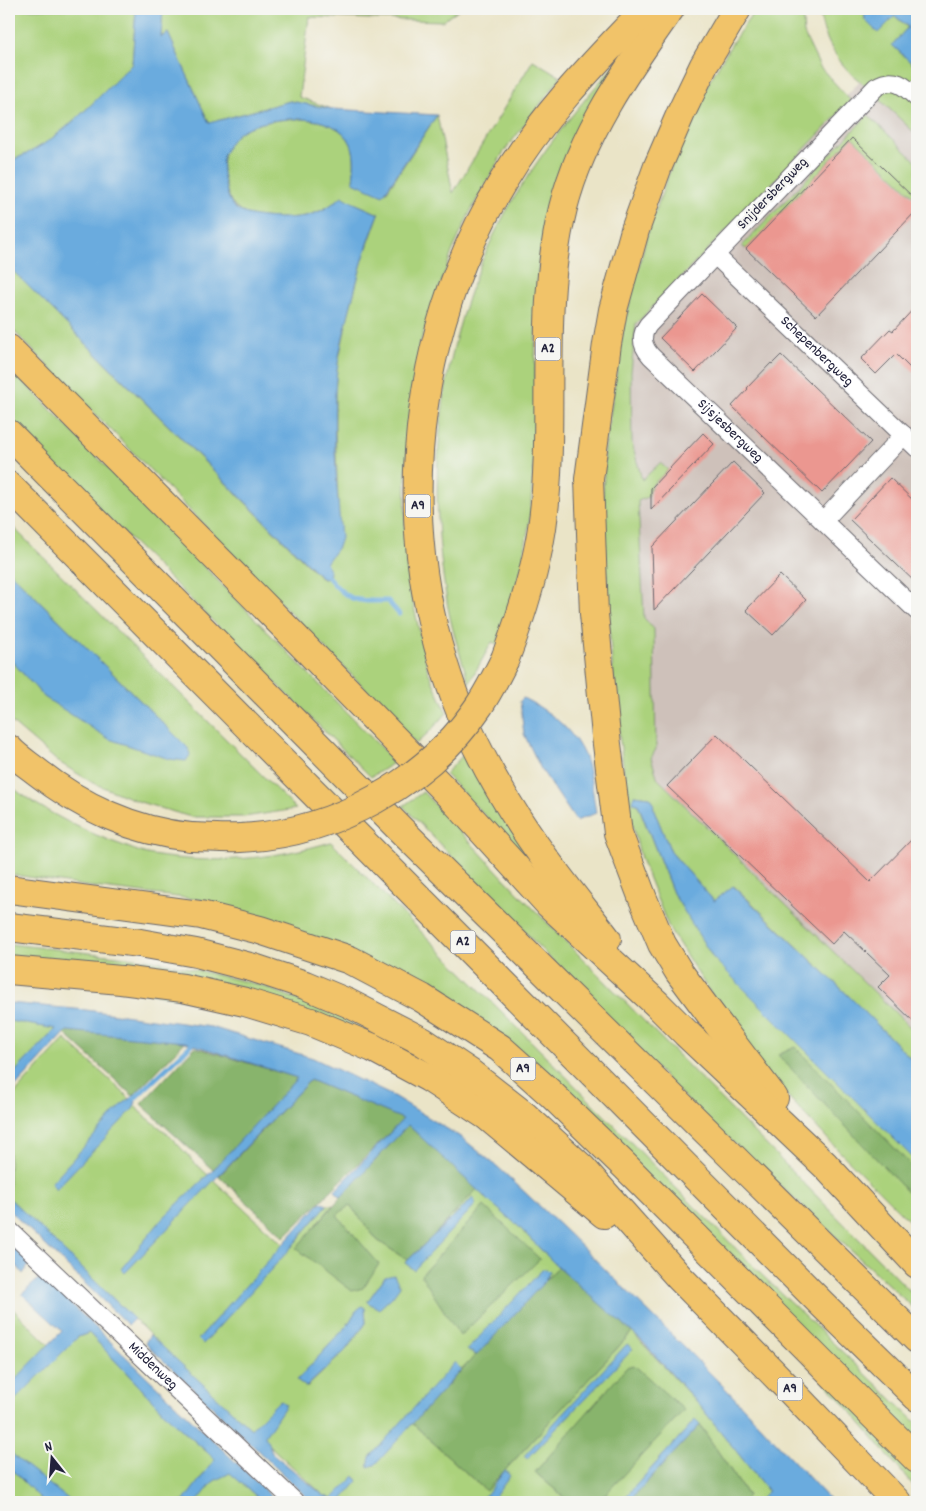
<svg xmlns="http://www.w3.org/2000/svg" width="926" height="1511" font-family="Dekko,sans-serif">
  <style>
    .industrial { fill: #cec1ba }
    .green { fill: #abd27c; stroke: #667a5c; fill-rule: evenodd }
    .forest { fill: #88b46c; stroke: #556b54 }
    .water { fill: #6aabde; stroke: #46668c }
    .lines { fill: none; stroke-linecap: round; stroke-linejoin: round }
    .stream { stroke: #6aabde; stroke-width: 5 }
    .building { fill: #eb9790 }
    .street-casing { stroke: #68666c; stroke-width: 20 }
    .highway-casing { stroke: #68666c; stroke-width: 30 }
    .street { stroke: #fff; stroke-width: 18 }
    .highway { stroke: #f1c369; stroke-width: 28 }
    .highway-bridge-casing { stroke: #68666c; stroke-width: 30; stroke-linecap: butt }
    .highway-bridge { stroke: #f1c369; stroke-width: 28 }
    .labels { text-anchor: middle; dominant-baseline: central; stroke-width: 4.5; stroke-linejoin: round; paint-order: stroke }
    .shield { fill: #f6f6f2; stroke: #626272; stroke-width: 1 }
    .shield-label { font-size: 14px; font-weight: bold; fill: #22223b }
    .street-label { font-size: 15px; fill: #22223b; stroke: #f6f6f2 }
  </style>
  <rect width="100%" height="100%" fill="#f6f6f2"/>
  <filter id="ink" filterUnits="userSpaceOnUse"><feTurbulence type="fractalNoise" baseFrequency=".02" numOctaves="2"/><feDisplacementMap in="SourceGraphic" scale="10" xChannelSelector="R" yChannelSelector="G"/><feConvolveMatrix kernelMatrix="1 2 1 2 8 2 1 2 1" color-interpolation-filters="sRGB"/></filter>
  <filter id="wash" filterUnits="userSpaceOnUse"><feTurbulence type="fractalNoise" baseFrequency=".0096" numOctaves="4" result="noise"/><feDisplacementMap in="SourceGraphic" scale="20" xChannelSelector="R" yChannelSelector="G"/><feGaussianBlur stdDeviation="1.12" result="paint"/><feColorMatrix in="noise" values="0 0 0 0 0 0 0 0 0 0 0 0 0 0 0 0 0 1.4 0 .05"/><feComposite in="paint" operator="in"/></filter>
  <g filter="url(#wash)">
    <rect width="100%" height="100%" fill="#eae4c7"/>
    <!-- industrial -->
    <path class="industrial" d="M861 80 917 130V1130L638 804 630 324Z"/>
    <!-- green -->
    <g class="green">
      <path d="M9 9H136L132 64C97 98 57 146 9 161Z"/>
      <path d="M163 9H459L443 21 309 17 299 97 332 109 290 101 209 123 168 33 161 37Z"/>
      <path d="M756 9H802L804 34 820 67 851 101 636 324 631 372 632 443 642 480 660 463 668 470 651 486 648 497 638 501 644 618 654 629 656 749 651 758 658 779 917 1034V1065L852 999 734 886 714 901 671 852 654 810 653 801 650 797 634 795 673 893 714 958 917 1162V1229L839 1151 752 1058 669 928 641 859 629 810 618 726 610 640 603 497 605 448 624 325 647 235 679 145 709 82 734 40Z"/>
      <path d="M819 9H864L865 20 895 16 908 28 892 45 917 68V135L861 82C838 65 822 37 819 9Z"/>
      <path d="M533 60 561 77 503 153 471 210 452 252 420 343 406 472 405 531 409 584 428 671 447 713 431 730 416 744 383 707 9 326V267L322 579 329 578 325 563 338 547V500L335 427V392L337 368 348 316 363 259 379 214 354 203 342 197C317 217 295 220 264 217 242 215 231 210 226 187 224 177 221 167 223 157 225 147 234 135 243 130 270 116 336 110 351 144 356 156 354 170 353 182L387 191 437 115 453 193Z"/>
      <path d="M618 61 558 181 547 216 540 252 536 295 534 459 530 517 522 566 497 644 492 642 469 683C460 654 450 625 446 595 424 463 443 320 511 203 542 151 578 106 618 61Z"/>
      <path d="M868 115 917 162V199L852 137 746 249 742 246Z"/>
      <path d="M9 367 395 762 371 777 9 420Z"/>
      <path d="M9 523 296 809 244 817H191L140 802 93 783 57 761 9 720V658L44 697 188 748 9 571Z"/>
      <path d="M466 752 530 857 527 860 445 774Z"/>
      <path d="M9 785C42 811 87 833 127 847 135 850 144 854 152 855 212 865 273 859 331 842L518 1028 764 1277 917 1423V1490L843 1402 508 1044 279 923 203 900 85 886 9 874Z"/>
      <path d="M423 792 516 891 917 1298V1311L688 1101 403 806Z"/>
      <path d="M9 944 153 960 260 985 318 1008 358 1025 408 1052 353 1033 9 965Z"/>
      <path d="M9 1020 56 1029 9 1080Z"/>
      <path d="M65 1039 127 1096 140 1112 168 1134 195 1163 289 1250 327 1205H333L297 1248 353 1234 336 1215 350 1205 377 1240 407 1260 405 1263 476 1203 472 1199 432 1237 477 1189 517 1225 558 1267 412 1423 486 1491 632 1332 701 1407 768 1491 758 1502H742L748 1496 700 1425 695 1420 621 1502H598L683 1410 535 1472 569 1502H331L177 1361 26 1214 9 1198V1100ZM385 1277 374 1305 368 1302H367ZM365 1308 366 1323 345 1351 307 1387 297 1380 347 1326 356 1311Z"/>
      <path d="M9 1305 59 1355 78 1337 89 1333 172 1421 263 1502H9Z"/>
    </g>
    <!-- forest -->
    <g class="forest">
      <path d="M70 1030 185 1042 133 1096 64 1033Z"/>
      <path d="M195 1047 298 1078 213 1170 141 1104Z"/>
      <path d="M795 1047 917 1171V1202L778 1055Z"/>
      <path d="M310 1080 404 1119 284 1237 219 1176Z"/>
      <path d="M408 1125 477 1189 432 1237 405 1263 407 1260 377 1240 350 1205 337 1215 379 1264 363 1288 352 1291 296 1248 341 1197Z"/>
      <path d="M484 1206 540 1259 460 1336 421 1275Z"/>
      <path d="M558 1267 632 1332 486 1491 412 1423Z"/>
      <path d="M634 1365 684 1410 598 1502H569L535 1472 627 1367Z"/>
      <path d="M700 1425 748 1496 742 1502H628Z"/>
    </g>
    <!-- water -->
    <g class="water">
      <path d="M136 9H163L161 37 168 33 209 123 290 101 332 109 437 115 383 195 353 182C354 170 356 156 351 144 336 110 270 116 243 130 234 135 228 145 224 154 221 163 223 174 225 184 227 192 229 202 235 208 248 220 297 220 313 214 324 210 333 204 342 196L354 203 379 214C368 241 360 268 353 297 345 328 336 361 335 394 333 442 337 490 341 538L338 547 326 563 330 572 329 578 323 579 9 267V161C56 146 97 98 132 64Z"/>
      <path d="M864 9H917V68L892 45 908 27 895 16 878 33 865 20Z"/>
      <path d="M9 571 188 748 190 755 186 761 169 759 109 739 44 697 9 658Z"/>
      <path d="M523 698C546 709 569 726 581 749 590 764 593 795 596 813L576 821 541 769 524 734 520 701Z"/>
      <path d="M634 795 650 797 653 801 654 810 671 852 714 901 733 886 852 999 917 1065V1162L713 958 673 893 638 804 633 803Z"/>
      <path d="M9 1003 86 1010 211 1027 313 1058 395 1097 462 1138 499 1168 565 1230 674 1337 727 1390 832 1502H758L768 1491 701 1407 642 1341 558 1267 517 1225 489 1201 408 1125 341 1197 335 1191 403 1119 310 1080 125 1273 121 1269 163 1218 213 1170 297 1078 185 1042 67 1031 9 1094V1078L56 1029 9 1021Z"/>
      <path d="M133 1097 136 1102 133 1109 56 1189 51 1183 124 1103Z"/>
      <path d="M9 1198 26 1214 134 1319 128 1325 9 1210Z"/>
      <path d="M473 1198 476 1204 414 1270 405 1263Z"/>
      <path d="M321 1202 327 1205 289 1250 203 1344 198 1339Z"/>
      <path d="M9 1244 30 1263 23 1274 18 1267 9 1261Z"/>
      <path d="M543 1269 550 1271 545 1281 477 1355 467 1350Z"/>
      <path d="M394 1275 400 1286 392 1297 379 1309 367 1302 385 1277Z"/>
      <path d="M42 1276 277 1502H263L230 1473 214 1481 197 1502H183L215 1459 172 1421 89 1333 78 1337 9 1406V1386L62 1331 22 1294Z"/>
      <path d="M362 1306 365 1308 366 1323 345 1351 306 1387 297 1380 347 1326 356 1311Z"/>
      <path d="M150 1335 251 1429 280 1400 286 1405 265 1436 272 1453 323 1495 332 1499 355 1476 358 1481 340 1502H312L145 1343Z"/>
      <path d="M627 1344 633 1349 527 1459 524 1456Z"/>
      <path d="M455 1362 461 1370 375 1465 368 1467 370 1457Z"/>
      <path d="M695 1420 700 1425 628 1502H621Z"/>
      <path d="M9 1449 16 1458 72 1502H44L9 1467Z"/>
      <path d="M505 1470 510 1476 491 1502H477L489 1492Z"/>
    </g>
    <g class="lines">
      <!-- stream -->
      <g class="stream">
        <path d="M329 578C349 603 357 601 388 601L399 614"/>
        <path d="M134 1099 192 1044"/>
      </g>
    </g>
    <g id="blocks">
      <!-- building -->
      <g class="building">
        <path d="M852 138 917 201V210L816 316 746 249Z"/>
        <path d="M702 294 737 328 695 372 660 338Z"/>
        <path d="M917 305V375L896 354 876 374 861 359 890 329 893 331Z"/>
        <path d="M781 355 871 442 822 493 732 406 748 389 747 388 771 363 772 364Z"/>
        <path d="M703 433 714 444 651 510V488Z"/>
        <path d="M733 462 765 493 654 610 652 547Z"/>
        <path d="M890 478 917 504V584L850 520Z"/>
        <path d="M780 575 806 600 773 635 746 610Z"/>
        <path d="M717 734 870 882 917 834V1025L878 987 890 975 844 931 832 944 667 786Z"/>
      </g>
    </g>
  </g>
  <g filter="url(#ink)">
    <use href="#blocks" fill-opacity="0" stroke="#68666c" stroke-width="1"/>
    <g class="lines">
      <defs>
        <g id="street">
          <path id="s1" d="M917 98C905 86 894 76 876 87L648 325C640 336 642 346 651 356L917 611"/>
          <path id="s2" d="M715 255 917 448"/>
          <path d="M823 521 904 435"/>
          <path id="s3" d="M9 1230 295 1502"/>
        </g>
        <g id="highway">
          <path d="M737 9 704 65 681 113 658 166 635 230 613 310 607 344 589 479 594 614 606 736 618 833 643 899 662 944 679 972 711 1015 774 1098"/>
          <path d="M9 349 290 632 456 802 549 904 657 1004 686 1033 825 1165 917 1264"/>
          <path d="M9 434 401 830 917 1339"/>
          <path d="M9 486 822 1304 917 1397"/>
          <path d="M505 659C521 617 535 573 542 528 557 422 537 313 563 208 582 133 626 71 670 9"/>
          <path d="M9 749C16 757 27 764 36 771 80 806 134 832 191 837"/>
          <path d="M9 889 201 915 260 930 350 960 422 998 500 1048 550 1093 626 1167 917 1459"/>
          <path d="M9 927 140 943 196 953 254 968 305 985 348 1003 422 1041 470 1073 525 1116 582 1168 680 1278 787 1387 897 1502"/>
          <path d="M607 939C579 903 550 868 525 830 501 794 479 755 462 715 452 692 445 669 438 645 396 491 420 320 502 183 541 117 593 64 646 9"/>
          <path d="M9 970 121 980 183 988 245 1002 311 1022 373 1048 429 1078 487 1116 604 1214"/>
        </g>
      </defs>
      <!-- street casing -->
      <use href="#street" class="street-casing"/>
      <!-- highway casing -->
      <use href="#highway" class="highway-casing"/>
      <!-- street -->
      <use href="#street" class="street"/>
      <!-- highway -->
      <use href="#highway" class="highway"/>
      <defs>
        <path id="highway-bridge" d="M191 837C207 837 224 839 240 838 333 834 427 783 479 706 489 691 497 675 505 659"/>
      </defs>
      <!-- highway-bridge casing -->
      <use href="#highway-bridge" class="highway-bridge-casing"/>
      <!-- highway-bridge -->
      <use href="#highway-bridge" class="highway-bridge"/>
    </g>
  </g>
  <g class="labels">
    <!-- shield labels -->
    <g class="shield">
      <rect x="535.5" y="337.5" width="25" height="23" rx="4"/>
      <rect x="405.5" y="494.5" width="25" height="23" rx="4"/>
      <rect x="450.5" y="930.5" width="25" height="23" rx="4"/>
      <rect x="510.5" y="1057.5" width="25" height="23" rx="4"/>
      <rect x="777.5" y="1377.5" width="25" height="23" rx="4"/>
    </g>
    <g class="shield-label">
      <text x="548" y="349">A2</text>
      <text x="418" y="506">A9</text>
      <text x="463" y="942">A2</text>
      <text x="523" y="1069">A9</text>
      <text x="790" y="1389">A9</text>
    </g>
    <!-- street labels -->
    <g class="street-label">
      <text transform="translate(773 194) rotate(-46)">Snijdersbergweg</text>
      <text stroke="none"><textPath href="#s2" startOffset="140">Schepenbergweg</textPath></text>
      <text stroke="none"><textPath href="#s1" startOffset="520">Sijsjesbergweg</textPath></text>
      <text stroke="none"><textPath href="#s3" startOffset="198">Middenweg</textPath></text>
    </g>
  </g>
  <!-- margin -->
  <rect width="926" height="1511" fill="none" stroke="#f6f6f2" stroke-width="30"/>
  <!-- north arrow -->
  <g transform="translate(52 1458) rotate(343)" stroke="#f6f6f2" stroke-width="4" paint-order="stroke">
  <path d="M0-4L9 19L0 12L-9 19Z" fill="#22223b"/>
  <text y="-8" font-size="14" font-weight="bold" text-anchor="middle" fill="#22223b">N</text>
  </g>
</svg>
